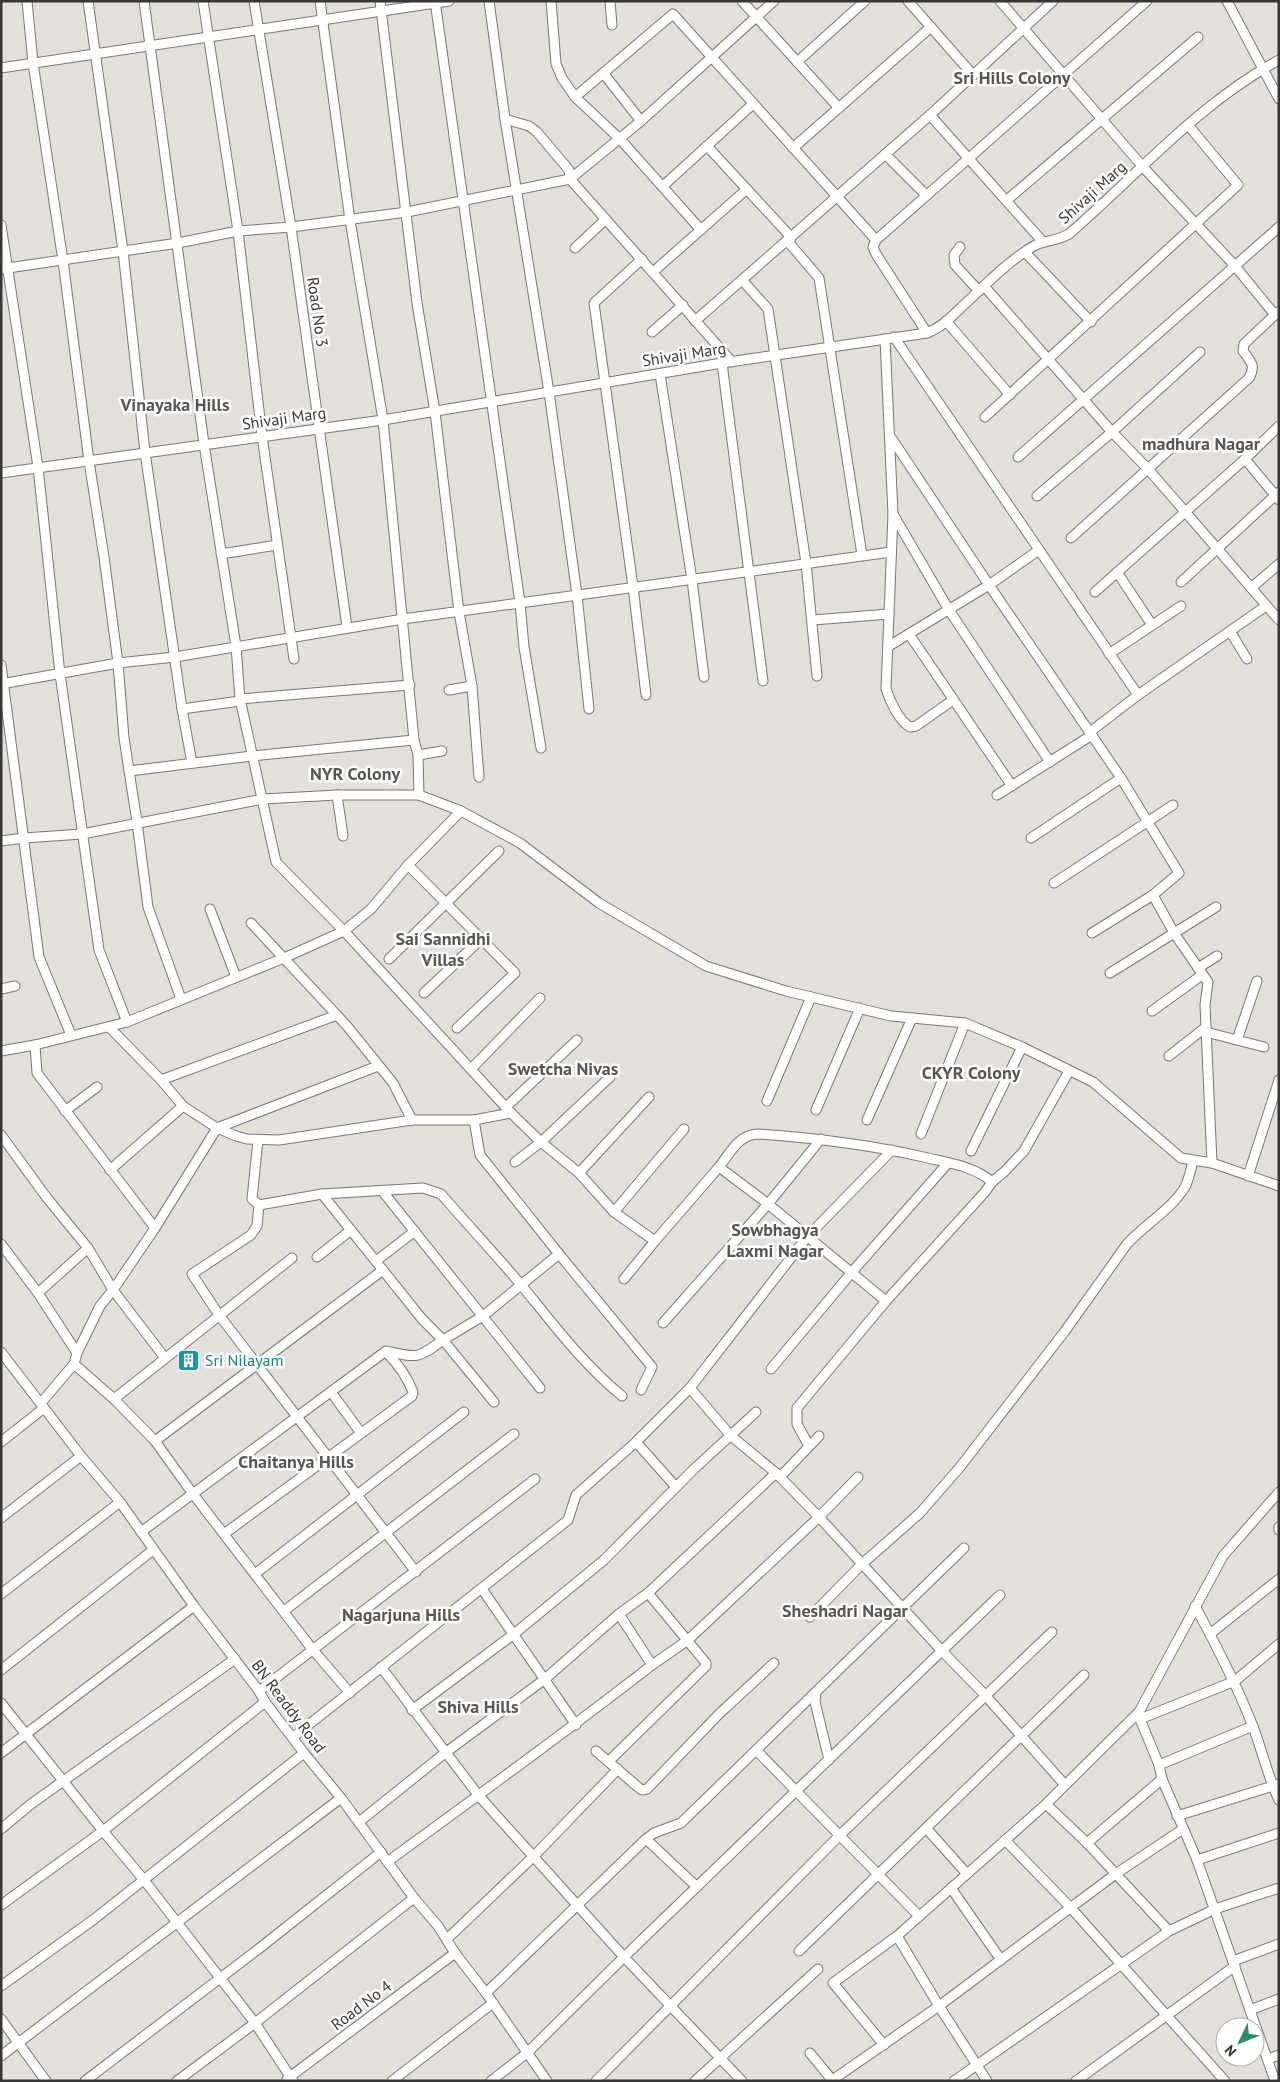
<svg xmlns="http://www.w3.org/2000/svg" width="1280" height="2082" font-family="'PT Sans',sans-serif">
  <style>
    .lines { fill: none; stroke-linecap: round; stroke-linejoin: round }
    .minor-casing { stroke: #797772; stroke-width: 11 }
    .minor { stroke: #fff; stroke-width: 9 }
    .labels { text-anchor: middle; dominant-baseline: central; stroke-width: 5; stroke-linejoin: round; paint-order: stroke }
    .street-label { font-size: 16px; fill: #373634; stroke: #fff }
    .culture-label { font-size: 16px; fill: #0d838f; stroke: #fff; text-anchor: start }
    .neighbourhood-label { font-size: 18px; font-weight: bold; fill: #585651; stroke: #fff }
  </style>
  <rect width="100%" height="100%" fill="#e3e0db"/>
  <g class="lines">
    <defs>
      <g id="minor">
        <path d="M27 1 33 63 63 261 89 461 104 557 118 663 124 738 137 822 148 907 181 999"/>
        <path d="M88 1 123 251 145 452 182 709"/>
        <path d="M144 1 204 444 236 646 240 699 276 862 344 931 511 1113 541 1142 579 1173 614 1212 655 1241 719 1167 768 1204 886 1301"/>
        <path d="M203 1 238 231 262 436 294 659"/>
        <path d="M254 1 291 227 347 627"/>
        <path d="M320 1 350 220 383 420 414 740 418 755 419 795 461 811"/>
        <path d="M380 1 417 303 435 412 459 612 472 686 479 777"/>
        <path d="M435 1 520 603 524 647 541 748"/>
        <path d="M489 1 505 119 549 392 577 595 589 709"/>
        <path d="M551 1 556 64 562 78 575 97"/>
        <path d="M610 1 612 25"/>
        <path d="M742 1 839 108"/>
        <path d="M908 1 973 75"/>
        <path d="M1000 1 1143 167 1235 266 1275 315"/>
        <path d="M1227 1 1279 99"/>
        <path d="M797 62 865 1"/>
        <path d="M1 68 449 1"/>
        <path d="M603 73 641 121"/>
        <path d="M930 115 1043 242"/>
        <path d="M505 119 529 126 537 132 569 170 570 179 732 362"/>
        <path d="M707 146 790 236V244L819 278 862 555"/>
        <path d="M793 148 931 27"/>
        <path d="M885 154 926 195"/>
        <path d="M663 186 753 104"/>
        <path d="M1007 200 1198 37"/>
        <path d="M1 225 38 467 60 674 99 950 127 1022"/>
        <path d="M701 230 620 139 575 97 673 14 876 240 873 247 876 254 927 333"/>
        <path d="M876 240 1147 1"/>
        <path d="M960 247 954 255 955 265 979 291"/>
        <path d="M575 248 606 219"/>
        <path d="M1025 252 1091 322"/>
        <path d="M642 259 594 303 633 587 646 695"/>
        <path d="M1 269 178 243 238 231 291 227 407 212 570 179 641 121 774 1"/>
        <path d="M653 272 747 189"/>
        <path d="M742 280 768 309 806 563 817 676"/>
        <path d="M984 286 1112 432 1148 469 1279 620"/>
        <path d="M695 321 930 115 1053 1"/>
        <path d="M946 321 1010 395"/>
        <path d="M652 332 683 305"/>
        <path d="M894 337 1138 695"/>
        <path d="M885 339 893 514 886 689C890 701 899 721 910 727L916 726 953 700"/>
        <path d="M722 363 763 681"/>
        <path d="M660 374 692 580 704 677"/>
        <path d="M985 417 1238 185 1188 125"/>
        <path d="M890 436 989 585 1121 778 1179 873 1153 895 1174 933 1208 982 1205 1005 1212 1163"/>
        <path d="M1018 457 1279 227"/>
        <path d="M1245 459 1279 500"/>
        <path d="M1 473 383 420 722 363 927 333C943 327 954 314 967 302 987 283 1009 261 1032 247 1043 240 1055 242 1069 234 1137 175 1199 103 1279 60"/>
        <path d="M1037 496 1112 432 1200 352"/>
        <path d="M893 514 949 610 1050 762"/>
        <path d="M1071 538 1249 378C1256 365 1251 362 1243 351L1244 344 1278 312"/>
        <path d="M221 554 277 545"/>
        <path d="M1117 572 1152 625"/>
        <path d="M1181 582 1279 492"/>
        <path d="M1251 588 1279 564"/>
        <path d="M1095 592 1245 459 1279 426"/>
        <path d="M813 620 889 614"/>
        <path d="M1230 631 1247 659"/>
        <path d="M909 634 1012 786"/>
        <path d="M889 646 989 585 1039 550"/>
        <path d="M1109 654 1181 606"/>
        <path d="M1 665 39 957 71 1035"/>
        <path d="M1 684 118 663 175 657 403 619 891 552"/>
        <path d="M449 690 472 686"/>
        <path d="M240 699 410 685"/>
        <path d="M1090 732 1138 695 1266 606"/>
        <path d="M418 755 442 751"/>
        <path d="M192 763 182 709 240 701"/>
        <path d="M129 771 252 756 414 740"/>
        <path d="M337 795 343 836"/>
        <path d="M997 795 1092 735"/>
        <path d="M1031 838 1121 778"/>
        <path d="M1 841 24 838 82 834 263 799 337 795H419"/>
        <path d="M408 865 515 973 457 1028"/>
        <path d="M1054 883 1173 805"/>
        <path d="M210 909 236 977"/>
        <path d="M251 923 347 1026 393 1083 412 1120H474L511 1113"/>
        <path d="M1092 933 1153 895"/>
        <path d="M389 959 499 851"/>
        <path d="M1198 968 1217 956"/>
        <path d="M1110 973 1216 907"/>
        <path d="M1 989 15 986"/>
        <path d="M424 993 481 939"/>
        <path d="M1152 1011 1202 975"/>
        <path d="M109 1027 161 1080 183 1106 217 1128 236 1136 247 1139 279 1140 412 1120"/>
        <path d="M1206 1032 1264 1047"/>
        <path d="M1237 1040 1257 981"/>
        <path d="M35 1045 37 1073 155 1228"/>
        <path d="M1 1051 35 1045 127 1022 284 958 344 931 371 909 408 865 461 811 520 843 599 903 706 966 786 991 891 1016 965 1023 1022 1047 1093 1082 1181 1158 1212 1163 1279 1186"/>
        <path d="M1169 1056 1206 1027"/>
        <path d="M471 1069 540 998"/>
        <path d="M161 1080 337 1015"/>
        <path d="M767 1101 811 997"/>
        <path d="M506 1107 577 1040"/>
        <path d="M816 1110 860 1008"/>
        <path d="M65 1111 97 1087"/>
        <path d="M474 1120 480 1155 559 1254"/>
        <path d="M867 1120 912 1018"/>
        <path d="M921 1134 965 1023"/>
        <path d="M1 1135 47 1198 88 1248 113 1290 100 1306 77 1353 74 1364 41 1403"/>
        <path d="M258 1140 252 1199 259 1205 322 1194 423 1188 441 1194C468 1225 496 1255 522 1286 554 1325 583 1364 622 1396"/>
        <path d="M971 1151 1022 1047"/>
        <path d="M515 1162 541 1142 610 1077"/>
        <path d="M719 1167C731 1152 738 1135 758 1134 816 1138 872 1145 928 1158 949 1163 976 1167 992 1182L985 1192 886 1301 797 1408V1424L809 1446"/>
        <path d="M110 1170 183 1106"/>
        <path d="M579 1173 649 1097"/>
        <path d="M1248 1176 1279 1080"/>
        <path d="M992 1182 1004 1172 1024 1151 1069 1071"/>
        <path d="M383 1192 540 1388"/>
        <path d="M322 1194 422 1319 443 1340 483 1316 559 1254 652 1367 641 1390"/>
        <path d="M259 1205 257 1226 251 1235 192 1274 219 1315 416 1572"/>
        <path d="M614 1212 684 1129"/>
        <path d="M1 1244 38 1293 77 1353"/>
        <path d="M317 1257 351 1230"/>
        <path d="M292 1258 114 1399 155 1441 193 1494 313 1650 350 1693"/>
        <path d="M376 1261 415 1231"/>
        <path d="M624 1279 655 1241"/>
        <path d="M38 1293 88 1248"/>
        <path d="M663 1323 768 1204 821 1139"/>
        <path d="M1 1352 81 1456 120 1502 194 1606 259 1691 265 1702 304 1753 341 1798 414 1898 438 1926 455 1953 486 1993 547 2081"/>
        <path d="M165 1358 113 1290 155 1228 217 1128 378 1066"/>
        <path d="M74 1364 114 1399"/>
        <path d="M771 1369 852 1272 948 1163"/>
        <path d="M690 1388 731 1436 776 1473 819 1517 942 1651 985 1695 1065 1785"/>
        <path d="M331 1392 361 1433"/>
        <path d="M155 1441 383 1270"/>
        <path d="M1 1442 44 1408"/>
        <path d="M636 1442 676 1487"/>
        <path d="M780 1477 819 1436"/>
        <path d="M1 1518 81 1456"/>
        <path d="M1279 1527V1530"/>
        <path d="M141 1532 386 1351C418 1358 417 1359 443 1340L494 1402"/>
        <path d="M224 1534 412 1396 413 1392C407 1376 398 1364 386 1352"/>
        <path d="M255 1574 464 1412"/>
        <path d="M482 1589 576 1725"/>
        <path d="M1 1594 120 1502"/>
        <path d="M1195 1606C1216 1645 1236 1683 1252 1724 1262 1749 1267 1775 1279 1800"/>
        <path d="M284 1611 514 1434"/>
        <path d="M810 1617 862 1564 920 1513 960 1467 1065 1331 1127 1244C1145 1224 1171 1210 1185 1187 1189 1179 1191 1169 1193 1161"/>
        <path d="M1210 1634 1279 1579"/>
        <path d="M652 1665 688 1640 819 1517 858 1477"/>
        <path d="M381 1667 479 1796 624 1957 796 1791 756 1750"/>
        <path d="M1 1670 153 1550"/>
        <path d="M259 1691 535 1479"/>
        <path d="M816 1692 815 1702 829 1760"/>
        <path d="M1 1703 103 1831 144 1880 255 2023 293 2081"/>
        <path d="M412 1710 514 1634 604 1560 694 1469 756 1412"/>
        <path d="M1139 1712 1140 1719 1159 1765 1162 1779 1197 1860 1275 2081"/>
        <path d="M1140 1719 1235 1681 1279 1644"/>
        <path d="M293 1737 568 1520 576 1495 636 1442 690 1388 807 1237 892 1150"/>
        <path d="M596 1751 638 1787 642 1790 647 1789 719 1714 774 1663"/>
        <path d="M1 1753 194 1606"/>
        <path d="M609 1761 706 1666V1663L648 1593"/>
        <path d="M1159 1765 1253 1726"/>
        <path d="M1162 1779 1087 1843 1169 1931"/>
        <path d="M1046 1804 1087 1843"/>
        <path d="M1177 1816 1279 1784"/>
        <path d="M359 1822 445 1753 545 1679 619 1614 648 1593 776 1473"/>
        <path d="M926 1828 967 1874"/>
        <path d="M1 1829 31 1804 235 1659"/>
        <path d="M646 1839 697 1887"/>
        <path d="M1005 1840 1071 1908 1225 2081"/>
        <path d="M1197 1860 1279 1833"/>
        <path d="M387 1862C476 1797 565 1733 652 1665L619 1614"/>
        <path d="M951 1888 1001 1960"/>
        <path d="M1 1905 103 1831 265 1702"/>
        <path d="M919 1916 796 1791 1000 1595"/>
        <path d="M897 1936 939 2006 1117 1873 1183 1829"/>
        <path d="M447 1939 533 1857 618 1769"/>
        <path d="M799 1951 1084 1675"/>
        <path d="M1233 1961 1279 1944"/>
        <path d="M1 1986 93 1920 304 1753"/>
        <path d="M486 1993 646 1839 654 1833 681 1823 964 1548"/>
        <path d="M1250 2010 1279 1999"/>
        <path d="M1 2019 46 2081"/>
        <path d="M884 2045 833 1983 897 1936 967 1874 1046 1804 1139 1712 1223 1556 1279 1492"/>
        <path d="M810 2053 832 2080"/>
        <path d="M1 2056 341 1798"/>
        <path d="M1268 2059 1279 2055"/>
        <path d="M287 2079 455 1953"/>
        <path d="M85 2081 261 1947 381 1852"/>
        <path d="M177 2081 255 2023 414 1898"/>
        <path d="M392 2081 493 2003"/>
        <path d="M491 2081 527 2053 624 1957 742 2081"/>
        <path d="M596 2081 840 1835 1052 1632"/>
        <path d="M695 2081 818 1969"/>
        <path d="M831 2081 939 2006 987 2081"/>
        <path d="M954 2081 1169 1931 1215 1909 1279 1888"/>
        <path d="M1076 2081 1235 1966"/>
      </g>
    </defs>
    <!-- minor casing -->
    <use href="#minor" class="minor-casing"/>
    <!-- minor -->
    <use href="#minor" class="minor"/>
  </g>
  <!-- icons -->
  <defs>
    <symbol id="building-square" viewBox="-11 -11 22 22"><rect x="-9" y="-9" width="18" height="18" rx="4" fill="#0f9aa8" stroke="#fff"/><path d="M-4-6H4V6H1V3H-1V6H-4ZM-2.5-4.3h1.7v1.8h-1.7ZM.8-4.3h1.7v1.8H.8ZM-2.5-1h1.7V.8h-1.7ZM.8-1h1.7V.8H.8Z" fill="#fff"/></symbol>
  </defs>
  <g fill-rule="evenodd">
    <use href="#building-square" x="176" y="1348" width="25" height="25"/>
  </g>
  <g class="labels">
    <!-- street labels -->
    <g class="street-label">
      <text transform="translate(1092 192) rotate(-42)">Shivaji Marg</text>
      <text transform="translate(318 312) rotate(82)">Road No 3</text>
      <text transform="translate(684 354) rotate(-9)">Shivaji Marg</text>
      <text transform="translate(284 418) rotate(-8)">Shivaji Marg</text>
      <text transform="translate(289 1706) rotate(53)">BN Readdy Road</text>
      <text transform="translate(361 2005) rotate(-37)">Road No 4</text>
    </g>
    <!-- culture labels -->
    <g class="culture-label">
      <text x="205" y="1360">Sri Nilayam</text>
    </g>
    <!-- neighbourhood labels -->
    <g class="neighbourhood-label">
      <text x="1012" y="77">Sri Hills Colony</text>
      <text x="175" y="404">Vinayaka Hills</text>
      <text x="1201" y="443">madhura Nagar</text>
      <text x="355" y="773">NYR Colony</text>
      <text x="443" y="938">Sai Sannidhi<tspan x="443" dy="21">Villas</tspan></text>
      <text x="563" y="1068">Swetcha Nivas</text>
      <text x="971" y="1072">CKYR Colony</text>
      <text x="775" y="1229">Sowbhagya<tspan x="775" dy="21">Laxmi Nagar</tspan></text>
      <text x="296" y="1461">Chaitanya Hills</text>
      <text x="845" y="1610">Sheshadri Nagar</text>
      <text x="401" y="1614">Nagarjuna Hills</text>
      <text x="478" y="1706">Shiva Hills</text>
    </g>
  </g>
  <!-- border -->
  <rect width="1280" height="2082" fill="none" stroke="#373634" stroke-width="5"/>
  <!-- north arrow -->
  <g transform="translate(1240 2042) rotate(227)"><circle r="24" fill="#ffffff" stroke="#afafae"/>
  <path d="M0-4L9 19L0 12L-9 19Z" fill="#278d69"/>
  <text y="-8" font-size="14" font-weight="bold" text-anchor="middle" fill="#373634">N</text>
  </g>
</svg>
